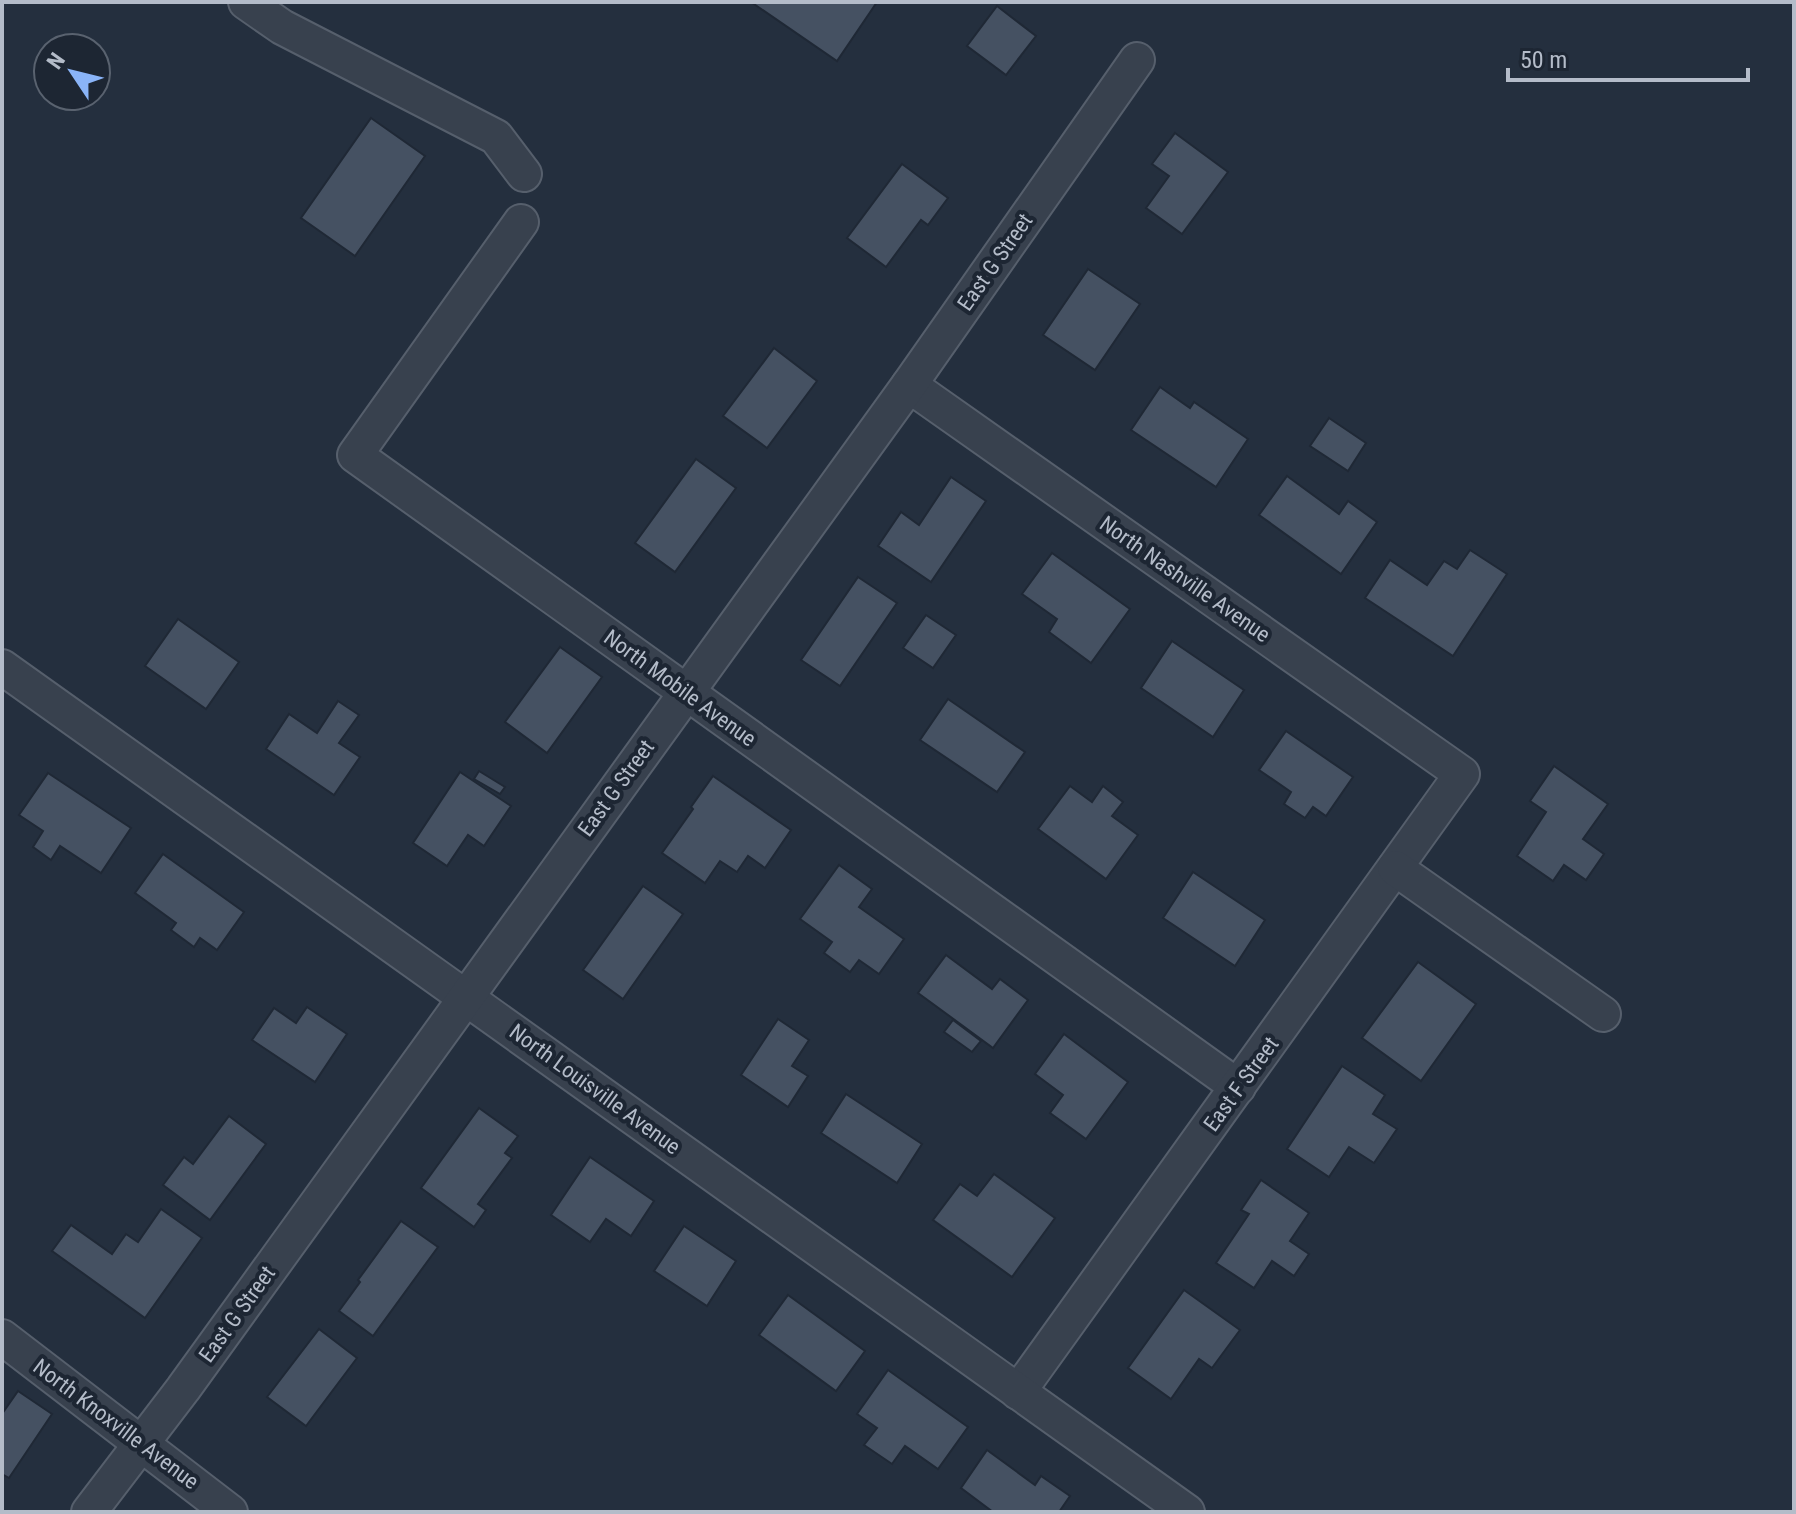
<svg xmlns="http://www.w3.org/2000/svg" width="1796" height="1514" font-family="'Roboto Condensed',sans-serif">
  <style>
    .building { fill: #455162; stroke: #1f2835; stroke-width: 2 }
    .lines { fill: none; stroke-linecap: round; stroke-linejoin: round }
    .minor-casing { stroke: #565f6c; stroke-width: 38 }
    .minor { stroke: #38414e; stroke-width: 34 }
    .labels { text-anchor: middle; dominant-baseline: central; stroke-width: 8; stroke-linejoin: round; paint-order: stroke }
    .street-label { font-size: 22px; fill: #b4bcc9; stroke: #1d2633 }
  </style>
  <rect width="100%" height="100%" fill="#242f3e"/>
  <!-- building -->
  <g class="building">
    <path d="M751 2H877L837 61Z"/>
    <path d="M997 6 1036 36 1006 75 967 46Z"/>
    <path d="M371 118 425 156 355 256 301 218Z"/>
    <path d="M1175 133 1228 172 1182 234 1146 208 1169 176 1152 164Z"/>
    <path d="M902 164 948 198 928 225 921 220 886 267 847 238Z"/>
    <path d="M1088 269 1140 304 1095 370 1043 335Z"/>
    <path d="M774 348 817 381 767 448 723 416Z"/>
    <path d="M1160 387 1190 408 1194 402 1248 439 1216 487 1131 430Z"/>
    <path d="M1329 418 1366 443 1348 471 1310 446Z"/>
    <path d="M696 459 736 488 675 572 635 543Z"/>
    <path d="M1287 476 1339 514 1348 501 1377 522 1341 574 1259 515Z"/>
    <path d="M951 477 986 501 931 582 878 546 901 512 919 525Z"/>
    <path d="M1470 550 1507 574 1453 656 1365 598 1390 560 1427 585 1444 561 1457 569Z"/>
    <path d="M1052 553 1130 609 1091 663 1049 632 1057 619 1022 594Z"/>
    <path d="M858 577 897 603 840 686 801 660Z"/>
    <path d="M926 615 956 635 933 668 903 648Z"/>
    <path d="M178 619 239 662 206 709 145 666Z"/>
    <path d="M1172 641 1244 690 1213 737 1141 688Z"/>
    <path d="M560 647 602 677 547 753 505 722Z"/>
    <path d="M948 699 1025 752 997 792 920 740Z"/>
    <path d="M338 701 359 715 339 743 360 757 334 795 266 749 289 714 317 733Z"/>
    <path d="M1286 731 1353 777 1326 816 1313 807 1305 818 1284 804 1291 792 1259 770Z"/>
    <path d="M1554 766 1608 804 1583 839 1604 854 1586 880 1564 865 1553 881 1517 856 1546 812 1530 801Z"/>
    <path d="M479 771 505 787 500 794 474 779Z"/>
    <path d="M460 772 511 806 484 846 468 835 447 866 413 843Z"/>
    <path d="M48 773 131 828 101 873 60 846 51 860 33 847 43 831 19 815Z"/>
    <path d="M713 776 791 830 765 868 748 856 737 872 720 861 705 883 662 853 693 809 691 807Z"/>
    <path d="M1070 786 1092 802 1103 786 1123 802 1112 816 1138 835 1106 879 1038 829Z"/>
    <path d="M163 854 244 912 217 950 200 938 194 947 171 930 176 923 135 893Z"/>
    <path d="M839 865 872 889 859 907 904 939 879 974 859 960 850 972 824 953 832 942 800 919Z"/>
    <path d="M1193 872 1265 920 1235 966 1163 918Z"/>
    <path d="M643 886 683 914 623 999 583 970Z"/>
    <path d="M946 955 992 989 1000 979 1028 1000 993 1048 918 993Z"/>
    <path d="M1418 962 1476 1004 1421 1081 1362 1038Z"/>
    <path d="M307 1007 347 1034 315 1082 252 1040 274 1008 296 1023Z"/>
    <path d="M778 1019 809 1040 792 1066 808 1076 788 1107 741 1075Z"/>
    <path d="M953 1020 981 1041 972 1052 944 1032Z"/>
    <path d="M1064 1034 1128 1082 1086 1139 1050 1113 1063 1095 1035 1074Z"/>
    <path d="M1342 1066 1385 1095 1373 1114 1397 1129 1374 1163 1349 1147 1329 1177 1287 1149Z"/>
    <path d="M846 1094 922 1144 897 1183 821 1133Z"/>
    <path d="M479 1108 518 1136 505 1153 512 1158 478 1204 486 1210 474 1227 421 1188Z"/>
    <path d="M229 1116 266 1144 210 1220 163 1185 184 1157 193 1164Z"/>
    <path d="M590 1157 654 1201 631 1236 606 1219 590 1242 551 1215Z"/>
    <path d="M994 1174 1055 1218 1012 1277 933 1220 960 1184 977 1196Z"/>
    <path d="M1261 1180 1309 1213 1290 1241 1309 1254 1294 1276 1272 1261 1254 1288 1216 1263 1249 1214 1241 1210Z"/>
    <path d="M161 1209 202 1238 145 1318 52 1251 71 1225 112 1254 126 1234 138 1242Z"/>
    <path d="M401 1221 438 1247 373 1336 339 1311 360 1282 358 1280Z"/>
    <path d="M684 1226 736 1261 707 1306 654 1271Z"/>
    <path d="M1184 1290 1240 1330 1212 1368 1199 1359 1171 1399 1128 1368Z"/>
    <path d="M788 1295 865 1351 836 1391 759 1335Z"/>
    <path d="M319 1329 357 1358 306 1426 267 1397Z"/>
    <path d="M888 1370 968 1427 938 1469 905 1446 892 1464 864 1445 877 1428 857 1414Z"/>
    <path d="M18 1391 52 1414 9 1478 2 1474V1414Z"/>
    <path d="M987 1450 1035 1485 1041 1476 1070 1496 1059 1512H993L961 1488Z"/>
  </g>
  <g class="lines">
    <defs>
      <g id="minor">
        <path d="M246 2 282 27 496 137 524 174"/>
        <path d="M521 222 355 455 1238 1087"/>
        <path d="M909 385 1462 774 1018 1392"/>
        <path d="M2 667 1187 1512"/>
        <path d="M1395 868 1603 1014"/>
        <path d="M2 1337 230 1512"/>
        <path d="M89 1512 183 1389 909 385 1137 60"/>
      </g>
    </defs>
    <!-- minor casing -->
    <use href="#minor" class="minor-casing"/>
    <!-- minor -->
    <use href="#minor" class="minor"/>
  </g>
  <g class="labels">
    <!-- street labels -->
    <g class="street-label">
      <text transform="translate(995 262) rotate(-55)">East G Street</text>
      <text transform="translate(1185 579) rotate(35)">North Nashville Avenue</text>
      <text transform="translate(680 688) rotate(36)">North Mobile Avenue</text>
      <text transform="translate(616 788) rotate(-54)">East G Street</text>
      <text transform="translate(1241 1084) rotate(-54)">East F Street</text>
      <text transform="translate(595 1089) rotate(36)">North Louisville Avenue</text>
      <text transform="translate(237 1314) rotate(-54)">East G Street</text>
      <text transform="translate(116 1424) rotate(37)">North Knoxville Avenue</text>
    </g>
  </g>
  <!-- border -->
  <rect width="1796" height="1514" fill="none" stroke="#b4bcc9" stroke-width="8"/>
  <!-- north arrow -->
  <g transform="translate(72 72) rotate(305)"><circle r="38" fill="#1d2633" stroke="#59626f" stroke-width="2"/>
  <path d="M0-6L14 30L0 20L-14 30Z" fill="#8ab4f8"/>
  <text y="-12" font-size="22" font-weight="bold" text-anchor="middle" fill="#b4bcc9">N</text>
  </g>
  <!-- scale -->
  <path d="M1508 68v12h240v-12" fill="none" stroke="#b4bcc9" stroke-width="4"/>
  <text x="1520" y="68" font-size="24" fill="#b4bcc9" stroke="#1d2633" stroke-width="6" paint-order="stroke">50 m</text>
</svg>
